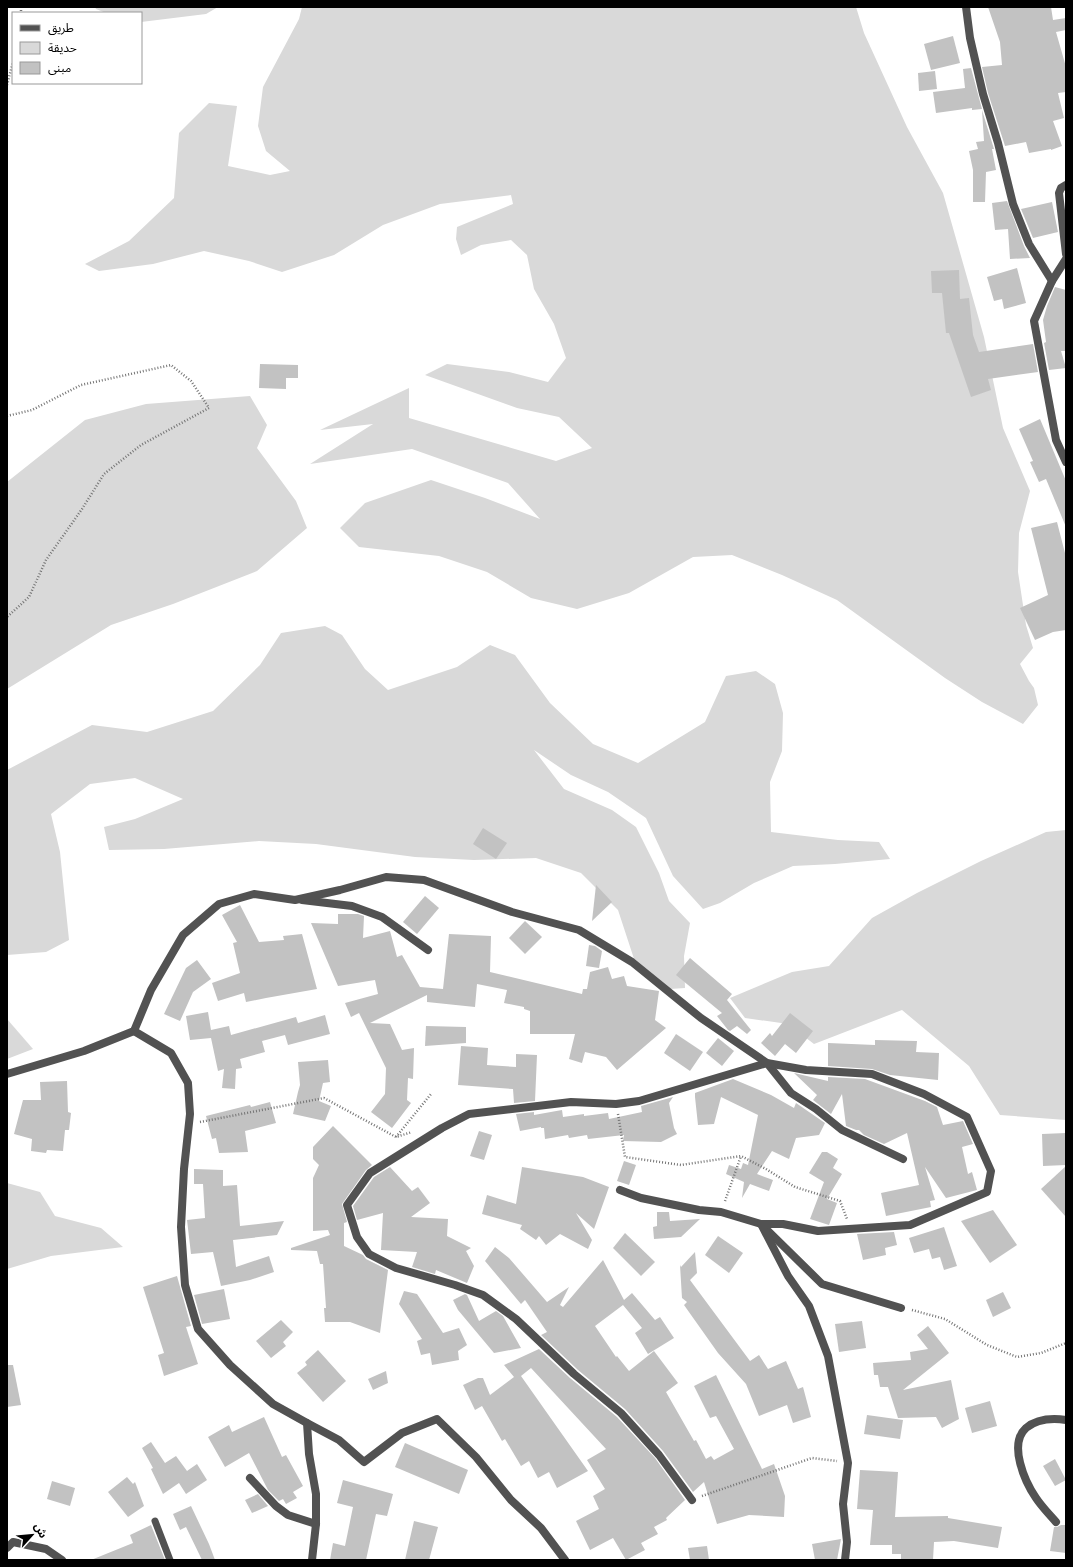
<svg xmlns="http://www.w3.org/2000/svg" width="1073" height="1567" font-family="'Roboto Condensed','Noto Sans Arabic',sans-serif">
  <style>
    .green { fill: #d9d9d9 }
    .building { fill: #c2c2c2 }
    .lines { fill: none; stroke-linecap: round; stroke-linejoin: round }
    .path { stroke: #747474; stroke-width: 2.5; stroke-dasharray: 1 2; stroke-linecap: butt }
    .service { stroke: #525252; stroke-width: 7 }
    .minor { stroke: #525252; stroke-width: 8 }
  </style>
  <rect width="100%" height="100%" fill="#fff"/>
  <!-- green -->
  <g class="green">
    <path d="M95 7H218L206 14 141 22V13H106L96 9Z"/>
    <path d="M302 7H856L864 33 907 127 943 193 984 337 1003 428 1030 491 1019 533 1018 572 1026 625 1033 648 1020 664 1029 681 1034 688 1038 705 1023 724 982 702 945 678 837 600 782 575 732 555 693 557 629 593 577 609 531 598 487 572 439 556 359 547 340 528 365 503 431 480 485 498 540 519 508 483 412 449 310 464 373 424 320 430 409 388V418L556 461 592 448 559 417 517 408 425 375 447 364 509 372 548 382 566 358 554 324 534 289 527 255 511 240 481 245 461 255 456 239 457 227 513 204 511 195 440 204 383 225 334 255 282 272 249 261 204 251 153 264 99 271 85 264 129 241 174 198 179 133 209 103 237 106 228 166 270 175 290 171 266 151 258 126 263 87 299 19Z"/>
    <path d="M250 396 267 425 257 448 296 501 307 528 257 571 173 604 111 625 7 689V482L85 420 146 404Z"/>
    <path d="M325 626 342 635 365 669 388 690 457 667 490 645 515 655 550 703 593 744 638 763 705 722 726 676 756 671 775 684 783 713 782 751 770 782 771 832 838 840 879 842 890 859 835 864 793 866 754 883 720 903 703 909 673 876 646 818 608 792 571 775 534 750 564 789 612 810 636 827 659 873 669 901 690 923 684 956 685 988 670 989 637 968 618 910 581 873 536 858 474 860 415 857 316 844 259 841 164 849 109 850 104 827 135 819 183 799 135 778 90 784 51 814 60 852 69 940 46 952 7 955V770L92 725 147 732 213 711 260 665 281 633Z"/>
    <path d="M1066 830V1120L1000 1115 969 1066 902 1010 814 1044 788 1024 745 1018 730 998 792 972 829 966 872 918 917 893 981 861 1046 832Z"/>
    <path d="M7 1019 33 1049 7 1059Z"/>
    <path d="M7 1183 40 1192 55 1216 101 1228 123 1247 51 1256 7 1269Z"/>
  </g>
  <!-- building -->
  <g class="building">
    <path d="M988 7H1051L1053 20 1066 18V30L1056 32 1066 67V92L1058 93 1064 118 1053 121 1062 146 1051 150V149L1029 153 1026 142 1005 146 988 93 982 67 1002 65 1000 42Z"/>
    <path d="M953 36 960 63 931 70 924 44Z"/>
    <path d="M971 68 982 109 972 110V108L936 113 933 92 965 88 963 69Z"/>
    <path d="M935 71 937 89 919 91 918 73Z"/>
    <path d="M982 110 994 149H992L996 170 986 172 985 202H973V170L969 151 978 149 976 142 984 141Z"/>
    <path d="M1007 201 1024 246 1030 258 1010 259 1008 229 995 230 992 203Z"/>
    <path d="M1052 202 1058 232 1033 238 1021 209Z"/>
    <path d="M1017 268 1026 303 1004 309 1002 299 994 301 987 277Z"/>
    <path d="M959 270 960 299 969 298 973 335 979 352 1033 344 1038 372 988 379 991 390 971 397 949 333H946L942 293H932L931 271Z"/>
    <path d="M1055 287 1066 290V351H1061L1066 368 1049 370 1044 343 1046 342 1043 320 1047 306Z"/>
    <path d="M260 364 298 365V378H286V389L259 388Z"/>
    <path d="M1040 419 1066 481V527L1046 479 1039 482 1030 462 1033 461 1019 429Z"/>
    <path d="M1057 522 1066 557V630L1053 632 1035 640 1020 608 1048 595 1031 528Z"/>
    <path d="M483 828 507 843 496 859 473 844Z"/>
    <path d="M596 885 612 902 592 921Z"/>
    <path d="M425 896 439 908 417 934 403 922Z"/>
    <path d="M240 905 259 942 284 940 283 936 302 934 317 989 266 998 246 1002 244 993 218 1001 212 983 240 973 233 943 237 942 222 915Z"/>
    <path d="M338 914H358L364 916 363 938 390 931 397 957 402 955 420 987 443 989 449 934 491 936 490 972 582 994 583 989H587L590 972 608 967 612 979 624 976 627 986 659 991 655 1020 666 1028 617 1070 606 1057 585 1052 582 1063 569 1059 575 1034H530V1011L524 1009V1007L504 1003 507 990 477 984 475 1007 427 1002V995L370 1023 390 1024 402 1050 414 1048 413 1079 408 1078 407 1100 411 1103 392 1128 371 1112 385 1094 386 1068 359 1013 351 1017 345 1003 378 994 375 980 338 986 311 923 338 924Z"/>
    <path d="M525 921 542 937 525 954 509 938Z"/>
    <path d="M589 945 595 946 602 951 599 968 586 966Z"/>
    <path d="M690 958 732 994 727 1000 751 1030 747 1034 737 1026 730 1031 728 1030 717 1016 722 1013 676 975Z"/>
    <path d="M197 960 211 979 193 992 180 1021 164 1014 186 968Z"/>
    <path d="M208 1012 211 1030 229 1026 231 1035 296 1017 298 1023 325 1015 330 1034 288 1045 285 1035 262 1041 265 1052 240 1059 242 1068 236 1069 235 1089 222 1088 224 1069 218 1071 211 1038 190 1040 186 1016Z"/>
    <path d="M790 1013 813 1031 796 1053 785 1044 775 1056 761 1043 770 1033 772 1036Z"/>
    <path d="M426 1026 466 1027V1043L425 1046Z"/>
    <path d="M676 1034 703 1052 690 1071 664 1053Z"/>
    <path d="M718 1038 734 1051 722 1066 706 1053Z"/>
    <path d="M875 1040 917 1041 916 1052 939 1053 938 1080 890 1075 872 1069 828 1066V1043L875 1045Z"/>
    <path d="M461 1046 488 1048 487 1065 516 1067V1054L537 1055 535 1101 514 1103 513 1089 458 1085Z"/>
    <path d="M328 1060 330 1082 323 1083 319 1101 331 1106 325 1121 293 1114 298 1092H300H298L300 1085 298 1062Z"/>
    <path d="M794 1073 828 1081V1077L865 1079 925 1101 937 1107 943 1125 963 1121 973 1144 962 1147 968 1174 972 1172 977 1190 946 1198 925 1167 935 1200 930 1201 931 1207 886 1216 881 1193 919 1185 907 1133 884 1144 864 1135 859 1130H856L846 1126 842 1094 831 1114 813 1100 817 1095Z"/>
    <path d="M733 1079 771 1095 794 1108 796 1103 825 1123 819 1135 796 1138 789 1159 772 1151 757 1174 773 1180 769 1191 750 1184 742 1198 744 1182 726 1174 729 1165 741 1169 743 1163 748 1165 758 1115 721 1097 714 1124 698 1125 695 1097V1093Z"/>
    <path d="M67 1081 68 1112 71 1113 69 1130H65L63 1151 47 1150 46 1153 31 1151 32 1139 14 1134 23 1100H41L40 1082Z"/>
    <path d="M673 1097 669 1103 674 1128 677 1134 661 1142 623 1141 624 1135 588 1139 587 1135 569 1138 568 1135 545 1139 544 1128H541V1127L520 1131 516 1114 534 1112V1115L562 1110 563 1117 584 1114V1116L608 1113 609 1119 642 1112 641 1106Z"/>
    <path d="M270 1102 276 1123 245 1131 248 1152 219 1153 216 1138 212 1139 206 1116 250 1105 251 1107Z"/>
    <path d="M333 1126 372 1165 366 1170 342 1204 347 1222 344 1223V1246L363 1255 366 1259 388 1270 380 1333 350 1322H325L324 1308H326L323 1264H320L317 1251 291 1250V1248L330 1235 328 1230 313 1231V1178L319 1165 313 1159V1147Z"/>
    <path d="M479 1131 492 1135 484 1160 470 1156Z"/>
    <path d="M1066 1133V1165L1043 1166 1042 1134Z"/>
    <path d="M822 1152H827L838 1159 833 1168 842 1174 827 1199 837 1203 829 1225 810 1219 824 1182 809 1173Z"/>
    <path d="M624 1161 636 1165 629 1185 617 1181Z"/>
    <path d="M1066 1166V1217L1041 1189Z"/>
    <path d="M390 1167 412 1191 418 1187 430 1203 411 1217 448 1219 447 1236 471 1248 466 1251 474 1266 467 1283 436 1270 435 1274 412 1267 417 1252 381 1250 383 1213 357 1220 353 1206 374 1177Z"/>
    <path d="M522 1167 583 1177 609 1187 594 1229 576 1213 592 1240 588 1249 560 1234 546 1245 539 1236 536 1240 520 1229 522 1225 482 1214 487 1195 516 1204Z"/>
    <path d="M194 1169 223 1170V1186L237 1185 240 1226 284 1221 277 1235 233 1240 236 1267 269 1256 274 1272 250 1280 221 1286 213 1252 191 1254 187 1220 205 1218 203 1184H194Z"/>
    <path d="M993 1210 1017 1245 990 1263 961 1221Z"/>
    <path d="M657 1212H669L670 1221 700 1219 681 1237 654 1239 653 1227 657 1226Z"/>
    <path d="M944 1227 957 1266 944 1270 940 1257 932 1259 929 1249 914 1253 909 1238Z"/>
    <path d="M894 1232 897 1245 885 1248 886 1255 863 1260 857 1234Z"/>
    <path d="M625 1233 655 1262 641 1276 613 1248Z"/>
    <path d="M718 1236 743 1253 729 1273 705 1255Z"/>
    <path d="M495 1247 509 1258 547 1302 569 1287 560 1305 563 1307 603 1260 624 1300 632 1293 655 1320 660 1317 674 1338 648 1354 635 1333 642 1328 623 1305 595 1326 616 1357 617 1356 629 1371 654 1351 678 1383 666 1392 694 1441 696 1440 706 1459 711 1456 714 1460 734 1449 716 1416 710 1418 694 1386 716 1375 762 1469 774 1464 785 1496 784 1517 749 1515 717 1524 704 1482 693 1492 663 1451 625 1409 578 1370 541 1335 547 1332 525 1300 521 1304 485 1261Z"/>
    <path d="M695 1252 697 1273 690 1280 750 1361 759 1355 768 1369 786 1361 798 1389 803 1387 811 1417 793 1423 787 1405 759 1416 746 1384 718 1353 684 1305 687 1302 682 1298 680 1265 681 1267Z"/>
    <path d="M177 1276 191 1326 186 1327 198 1364 164 1376 158 1355 164 1353 143 1287Z"/>
    <path d="M224 1289 230 1319 202 1324 194 1295Z"/>
    <path d="M404 1291 417 1294 443 1333 459 1328 467 1345 458 1351 459 1360 432 1365 430 1353 421 1355 417 1341 422 1339 399 1304Z"/>
    <path d="M1003 1292 1011 1308 993 1317 986 1300Z"/>
    <path d="M465 1294 467 1295 479 1321 496 1311 503 1316 521 1348 494 1353 458 1310 453 1300Z"/>
    <path d="M281 1320 293 1332 283 1342 286 1346 271 1358 256 1341Z"/>
    <path d="M862 1321 866 1348 839 1352 835 1324Z"/>
    <path d="M928 1326 949 1353 903 1390 951 1380 959 1419 942 1428 936 1417 898 1418 888 1387H880L878 1375H874L873 1363 911 1360 910 1352 928 1349 917 1335Z"/>
    <path d="M539 1349 570 1378 617 1417 655 1458 685 1500 666 1518 667 1520 654 1527 658 1534 641 1543 645 1550 626 1560 613 1538 590 1550 576 1521 599 1509 593 1496 605 1489 587 1460 606 1449 531 1368 521 1376 588 1471 557 1488 549 1472 538 1478 529 1461 521 1466 505 1439 502 1441 482 1406 475 1410 463 1385 478 1378H483L490 1395 514 1377 504 1365Z"/>
    <path d="M318 1350 346 1381 323 1402 297 1373 307 1365 305 1362Z"/>
    <path d="M7 1365H13L21 1405 7 1407Z"/>
    <path d="M386 1371 388 1383 373 1390 368 1379Z"/>
    <path d="M990 1401 997 1426 972 1433 965 1408Z"/>
    <path d="M867 1415 903 1420 900 1439 864 1434Z"/>
    <path d="M264 1417 282 1457 286 1455 303 1486 293 1492 297 1498 286 1504 283 1499 279 1501 268 1490 249 1453 225 1467 208 1437 229 1425 232 1432Z"/>
    <path d="M151 1442 165 1463 176 1456 187 1471 197 1464 207 1480 186 1494 179 1483 163 1494 151 1469 153 1468 142 1448Z"/>
    <path d="M405 1443 468 1470 459 1494 395 1467Z"/>
    <path d="M1055 1459 1066 1480 1055 1486 1043 1466Z"/>
    <path d="M860 1470 898 1472 895 1517 948 1516V1518L1002 1527 998 1548 954 1541 934 1542 933 1560H901V1554H892V1545H870L873 1510 857 1509Z"/>
    <path d="M127 1477 133 1484 135 1482 144 1506 128 1517 108 1492Z"/>
    <path d="M343 1480 393 1494 387 1516 376 1514 366 1560H330L333 1543 345 1546 353 1507 337 1503Z"/>
    <path d="M52 1481 75 1488 70 1506 47 1499Z"/>
    <path d="M258 1494 268 1506 252 1513 245 1500Z"/>
    <path d="M191 1506 209 1544 215 1560H202L186 1527 180 1530 173 1514Z"/>
    <path d="M414 1521 438 1527 429 1560H405Z"/>
    <path d="M151 1525 165 1560H91L133 1543 130 1535Z"/>
    <path d="M1061 1525H1066V1553L1050 1551 1054 1527H1057Z"/>
    <path d="M841 1539 837 1560H815L812 1544Z"/>
    <path d="M707 1546 709 1560H690L688 1548Z"/>
  </g>
  <g class="lines">
    <!-- path -->
    <g class="path">
      <path d="M21 7V13"/>
      <path d="M7 85 13 62"/>
      <path d="M7 416 32 410 81 385 171 365 191 381 209 408 141 445 104 474 82 509 46 560 29 597 7 617"/>
      <path d="M618 1114 625 1157 681 1165 741 1156 766 1169 795 1187 840 1201 847 1219"/>
      <path d="M200 1122 324 1098 396 1137 412 1132"/>
      <path d="M396 1137 431 1094"/>
      <path d="M725 1201 741 1156"/>
      <path d="M912 1310 945 1319 987 1345 1017 1357 1041 1353 1066 1343"/>
      <path d="M702 1496 812 1458 837 1461"/>
    </g>
    <!-- service -->
    <path class="service" d="M155 1521 170 1560"/>
    <!-- minor -->
    <g class="minor">
      <path d="M966 7 970 38 983 94 998 143 1013 204 1029 244 1052 281 1066 259"/>
      <path d="M1066 185 1061 188 1059 193 1066 254"/>
      <path d="M1052 281 1034 321 1056 440 1066 462"/>
      <path d="M302 900 352 906 382 917 428 950"/>
      <path d="M7 1074 84 1051 134 1031"/>
      <path d="M620 1190 641 1198 699 1210 721 1212 761 1224 822 1284 901 1308"/>
      <path d="M307 1423 339 1440 364 1462 402 1433 437 1419 476 1457 511 1500 541 1528 565 1560"/>
      <path d="M250 1478 276 1506 288 1515 316 1524"/>
      <path d="M692 1500 659 1455 621 1413 574 1374 516 1319 483 1295 455 1285 396 1268 369 1254 357 1237 347 1205 370 1173 442 1128 469 1114 571 1102 616 1104 639 1101 767 1063 791 1093 816 1109 842 1130 903 1159"/>
      <path d="M1056 1522C1049 1514 1042 1507 1036 1498 1025 1482 1008 1444 1026 1428 1037 1419 1052 1418 1066 1420"/>
      <path d="M7 1548 13 1542 46 1549 62 1560"/>
      <path d="M312 1560 316 1524V1494L309 1454 307 1423 273 1404 230 1365 198 1329 185 1285 181 1227 184 1169 190 1114 188 1083 171 1053 134 1031 151 990 183 935 219 904 254 894 295 900 340 890 386 877 424 880 512 912 579 930 632 962 701 1018 767 1063 806 1070 872 1074 924 1094 967 1117 991 1171 987 1192 910 1225 818 1231 783 1224H761L788 1276 809 1306 828 1356 848 1463 843 1504 847 1542 845 1560"/>
    </g>
  </g>
  <!-- border -->
  <rect width="1073" height="1567" fill="none" stroke="#000000" stroke-width="16"/>
  <!-- legend -->
  <rect x="12" y="12" width="130" height="72" fill="#ffffff" stroke="#999999"/>
  <rect x="20" y="25" width="20" height="6" fill="#525252" stroke="#999999"/>
  <text x="48" y="32" font-size="12" fill="#000000">طريق</text>
  <rect x="20" y="42" width="20" height="12" fill="#d9d9d9" stroke="#999999"/>
  <text x="48" y="52" font-size="12" fill="#000000">حديقة</text>
  <rect x="20" y="62" width="20" height="12" fill="#c2c2c2" stroke="#999999"/>
  <text x="48" y="72" font-size="12" fill="#000000">مبنى</text>
  <!-- north arrow -->
  <g transform="translate(32 1535) rotate(63)" stroke="#ffffff" stroke-width="3" paint-order="stroke">
  <path d="M0-3L7 15L0 10L-7 15Z" fill="#000000"/>
  <text y="-6" font-size="11" font-weight="bold" text-anchor="middle" fill="#000000">ش</text>
  </g>
</svg>
